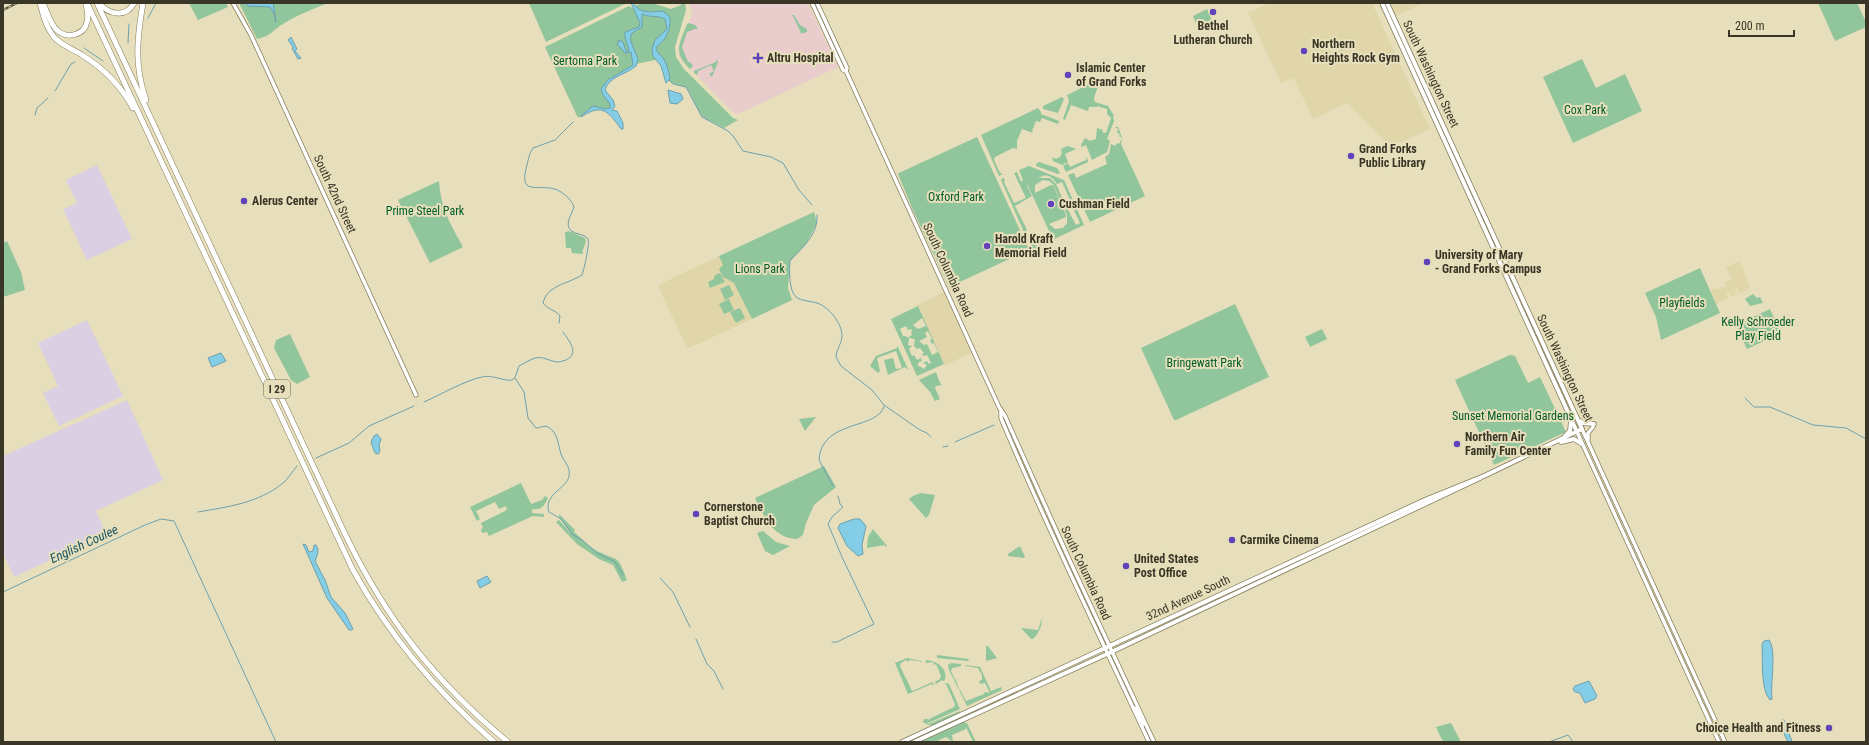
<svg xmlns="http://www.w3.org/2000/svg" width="1869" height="745" font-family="'Roboto Condensed',sans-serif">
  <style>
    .built { fill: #e0d6aa }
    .industrial { fill: #dbcfe4 }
    .medical { fill: #e8cdcc }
    .green { fill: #91c59c; fill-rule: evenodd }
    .water { fill: #83cee6; stroke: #6da0ad }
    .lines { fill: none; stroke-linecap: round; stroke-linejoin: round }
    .stream { stroke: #6da0ad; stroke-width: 1 }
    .secondary-casing { stroke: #847d5b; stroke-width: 5 }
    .primary-casing { stroke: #847d5b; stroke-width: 5.5 }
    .highway-casing { stroke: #847d5b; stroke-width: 6 }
    .secondary { stroke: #fff; stroke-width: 3.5 }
    .primary { stroke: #fff; stroke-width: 4 }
    .highway { stroke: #fff; stroke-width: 5 }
    .rail-casing { stroke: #585441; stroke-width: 2.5 }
    .rail { stroke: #e7dfbb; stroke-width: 1; stroke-dasharray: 3; stroke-linecap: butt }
    .poi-dot { fill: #6042ba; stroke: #e7dfbb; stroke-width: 1.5 }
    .labels { text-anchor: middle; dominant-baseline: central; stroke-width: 4; stroke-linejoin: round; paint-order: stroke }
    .shield { fill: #e7dfbb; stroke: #6d6953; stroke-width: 1 }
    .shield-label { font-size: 11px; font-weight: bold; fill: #393627 }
    .poi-label { font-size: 12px; font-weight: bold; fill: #393627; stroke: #e7dfbb; text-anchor: start }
    .park-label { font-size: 12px; fill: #005c29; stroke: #e7dfbb }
    .street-label { font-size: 12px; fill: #393627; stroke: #e7dfbb }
    .water-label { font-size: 13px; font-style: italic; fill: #145364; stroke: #e7dfbb }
  </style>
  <rect width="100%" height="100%" fill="#e7dfbb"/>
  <!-- built -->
  <g class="built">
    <path d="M1270 3H1372L1430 129 1390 147 1347 103 1313 119 1294 78 1281 83 1248 13Z"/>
    <path d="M1390 3H1424L1396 16Z"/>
    <path d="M719 256 723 267 734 282 752 319 687 349 658 285Z"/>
    <path d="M1740 261 1750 287 1742 293 1739 292 1737 288 1735 289 1737 294 1731 297 1728 291 1726 292 1728 298 1716 304 1711 291 1717 288 1719 292 1718 289 1723 287 1726 288 1724 283 1731 279 1734 284 1726 267Z"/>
    <path d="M946 291 974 352 945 365 917 305Z"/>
  </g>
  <!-- industrial -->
  <g class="industrial">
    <path d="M97 165 132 239 87 260 63 209 77 203 66 180Z"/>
    <path d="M87 320 123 396 59 426 43 393 58 386 38 343Z"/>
    <path d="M127 400 163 480 96 511 106 534 14 577 3 553V456Z"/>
  </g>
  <!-- medical -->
  <path class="medical" d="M690 3H808L838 67 738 114H735L680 58 678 47 692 15Z"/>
  <!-- green -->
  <g class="green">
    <path d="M189 3H226L228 7 198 20Z"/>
    <path d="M239 3H328C313 9 297 15 283 24 271 31 273 35 257 39Z"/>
    <path d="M529 3H625V4L546 42Z"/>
    <path d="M642 3H652L671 9 681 5V3H685L686 10 675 47 676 57 684 69 733 118 738 120 724 128 703 117 698 110 689 91 686 87 672 83 664 73 660 59 636 64 626 72 610 79 603 89 613 105 610 111C594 107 591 109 578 118L545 47 629 6 638 11 635 6Z"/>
    <path d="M1818 3H1857L1866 22V27L1835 41Z"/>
    <path d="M1207 9 1212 21 1198 28 1193 16Z"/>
    <path d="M791 15H794L800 25 807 29V32L799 34 801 33 793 16Z"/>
    <path d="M689 23 695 25 698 28 687 32 682 47 688 62H690L693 66 690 69C673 52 679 45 687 24Z"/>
    <path d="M716 59 718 62 712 77 709 74 714 71 711 65 698 71 697 75 694 73V71L716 62Z"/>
    <path d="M1582 59 1596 88 1625 74 1642 111 1573 143 1543 77Z"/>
    <path d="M1098 80 1100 83H1099L1094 98 1095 102 1108 106 1113 114H1115L1113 115 1114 121 1107 139 1110 141 1107 152 1092 160 1086 145 1081 147V145L1085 138 1090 141 1096 139 1097 128 1103 130 1102 132 1106 133 1111 118 1107 114V109L1097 106V107H1089L1088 111 1071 105 1065 120 1063 119 1069 101 1067 95Z"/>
    <path d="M1062 97 1064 99 1058 113 1043 109V106Z"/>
    <path d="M1038 108 1041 112V114L1059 121 1058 124 1042 118 1040 122 1036 121 1032 131 1033 133 1022 129 1017 141V149L1013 148 995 157 994 160 1000 173 1003 174 999 176 981 135Z"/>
    <path d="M1115 127H1118L1122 138 1121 144 1145 196 1090 222 1068 175 1074 173 1076 178 1107 164 1105 157 1109 154 1111 144 1115 146 1117 143 1119 144 1122 138 1119 136 1120 134 1117 133 1118 129Z"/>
    <path d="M977 137 1029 250 949 287 912 208 898 174 899 173Z"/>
    <path d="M1068 146 1076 149 1065 154 1068 162 1062 165 1053 161 1052 157 1056 159 1060 157 1062 153 1061 149Z"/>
    <path d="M1087 157 1088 162 1066 172 1063 166 1068 163 1070 167 1072 166 1086 160Z"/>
    <path d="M1039 162 1057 168 1060 173 1058 174 1036 166V164Z"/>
    <path d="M1029 166 1064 180 1084 225 1052 240 1053 233H1050L1028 186 1039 178H1050L1056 184 1065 204 1071 202 1062 182 1057 184C1045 166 1038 181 1027 186L1032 196 1015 206 1027 230 1024 232 1001 180 1003 178 1005 179 1004 182 1014 203 1026 198 1014 173 1017 172 1021 182 1023 180 1019 170ZM1043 180 1049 181 1053 184 1067 215V223L1063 228 1055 229 1049 224 1066 217V215L1053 185H1051L1035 193V185ZM1071 204 1080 223 1076 225 1066 206Z"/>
    <path d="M439 181C441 209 450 223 463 247L430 263 398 200Z"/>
    <path d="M814 212 817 223 806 244 790 261 788 288 792 300 752 319 734 283 723 277 719 269 723 265 719 256Z"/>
    <path d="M569 231 585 238C588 244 581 248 583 254L572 253 571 248H566L565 232Z"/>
    <path d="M1028 236 1032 244 1048 237 1050 241 1033 249 1026 237Z"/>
    <path d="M7 241 21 272 25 290 3 297V243Z"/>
    <path d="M1700 268 1720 313 1661 340 1656 317 1645 293Z"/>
    <path d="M720 273 725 282 710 288 708 282 714 279 715 275Z"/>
    <path d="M729 285 734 295 725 300 720 289Z"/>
    <path d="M1753 294 1757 298 1760 297 1763 303 1750 306 1745 299Z"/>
    <path d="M729 299 734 310 724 314 719 304Z"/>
    <path d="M1235 304 1269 377 1176 420H1174L1141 348Z"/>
    <path d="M918 306 944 364 917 376 891 319ZM922 318 926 326 918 329 913 325ZM906 326 908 330 911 329 912 331 911 332 912 335 907 338 906 336H903L900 329ZM928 331 932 339 930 340 932 344 934 343 938 352 932 355 927 344 924 345 919 341 927 337 925 333ZM909 338 915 339 914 346 917 349 920 348 924 353 922 354 923 356 927 355 931 363 929 364 927 361 923 363 927 365 924 369 917 365 920 361 922 362 921 358 917 360 914 355 912 356 909 349 912 346 908 345Z"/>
    <path d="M740 308 745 318 736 323 730 312Z"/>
    <path d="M1770 309 1781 333 1747 349 1736 325Z"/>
    <path d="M1322 329 1327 339 1310 347 1305 337Z"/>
    <path d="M290 334 310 377 297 384 291 380 274 348 276 340Z"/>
    <path d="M897 345 908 369H907L905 367 888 375 884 360 893 358 896 369 902 368 896 351 877 358 880 371 878 373 870 366 876 356 897 348Z"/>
    <path d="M1510 355 1515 356 1528 383 1540 377 1566 432 1494 465 1455 380Z"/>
    <path d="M936 372 940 383 942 385 936 386 935 388 940 399 935 401 930 392 919 380Z"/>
    <path d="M816 417 805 431 799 419Z"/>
    <path d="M824 466 836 487 814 505 806 523 803 535 797 539C773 538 764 517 755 498Z"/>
    <path d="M521 483 531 504 542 500 545 496 548 498C544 506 541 511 532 509V513L544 514V517L533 516 489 536 487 532 482 533 481 529 483 528 481 523 505 511 507 509 506 506 499 509 495 502 476 511 480 519 477 521 470 507Z"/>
    <path d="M921 493 935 495 929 515 926 518 909 499 913 496Z"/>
    <path d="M559 514 575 530 574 532C581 538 588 546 597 551 619 562 617 553 627 580L622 582 613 565 599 559 577 544 556 522 559 520 572 535 559 517Z"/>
    <path d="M873 529 887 546 885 547V545L867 548 868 537Z"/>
    <path d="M763 531 776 542 790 546 773 555 765 551 757 533Z"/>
    <path d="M1020 546 1025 557 1024 558 1008 556V554Z"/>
    <path d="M1042 618C1042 626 1039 633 1033 639H1031L1021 628 1038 630Z"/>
    <path d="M986 646H988L997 658 986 661Z"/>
    <path d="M937 655 969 659 968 661 937 658Z"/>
    <path d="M907 658 922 661 920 662V661L909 660 908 662 906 660 901 663 900 666 912 691 933 682 934 686 932 684 908 694 895 663Z"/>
    <path d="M926 660C937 661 948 668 945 680L943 681 942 680 936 684 935 682 940 679 941 676 936 664 934 665 933 662 926 663Z"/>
    <path d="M951 663 961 664V666L952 668 951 671 955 680 957 679 956 681 960 691 962 690 961 692 966 701 984 694 985 692 990 693 985 683 980 684 979 681 982 680V675L978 668 967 666V668L966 665 980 667 991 691 1001 687 1002 690 967 706 949 670 948 665Z"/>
    <path d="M946 683 949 684 960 709 926 724 923 722 924 719H928L929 721V719L954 707 955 704 946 684H944Z"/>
    <path d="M960 711 959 714 933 725H926Z"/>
    <path d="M963 722 967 723 976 742H973L966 727V729L952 735 953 742 946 737 935 742H917Z"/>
    <path d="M1451 723 1461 742H1443L1436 727Z"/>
  </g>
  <!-- water -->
  <g class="water">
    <path d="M245 3H273L276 22 274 13 270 7 248 6Z"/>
    <path d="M631 3H634C638 14 653 12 663 11L670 17C671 30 666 40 656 47 656 52 660 54 663 58 667 64 669 72 670 79L666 83 661 66 653 56 652 49 655 40 667 29 665 19C658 15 651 18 642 14V27L632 33 630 39 638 59 636 66C627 74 608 77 605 90L613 100 615 106 612 110 617 111 623 123V129H621C608 111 602 103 581 117V116L593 106 606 109 610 108V104L603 95 601 89 608 80 633 65 631 52 625 53 617 44 619 42 618 40 623 42 626 51H629L625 37V32L639 27 640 23Z"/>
    <path d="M291 37 297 49 295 51 301 58 298 59 292 48 293 47 288 40Z"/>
    <path d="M668 90 681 94 683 99 677 104 670 103Z"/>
    <path d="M221 353 226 361 212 367 208 358Z"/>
    <path d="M377 434 381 439 379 445 380 451 378 454 375 453 371 442 374 436Z"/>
    <path d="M854 519H860L866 526 862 545 863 554 858 556 847 546 838 528 840 524Z"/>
    <path d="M303 544 306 545 309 552 313 551 314 545H316C320 551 317 555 315 561L325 580 331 597 345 613 353 629 351 630H349L327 598Z"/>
    <path d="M487 576 491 582 480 588 477 581Z"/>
    <path d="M1769 640C1777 651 1770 683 1772 699L1770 700C1760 689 1763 658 1762 644L1764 641Z"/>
    <path d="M1589 681 1597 696 1595 699 1585 703 1580 693 1575 692 1573 689 1575 686Z"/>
    <path d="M1783 720 1785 721 1792 742H1788L1780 725V721Z"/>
  </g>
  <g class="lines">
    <!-- stream -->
    <g class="stream">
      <path d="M148 18 156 3"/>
      <path d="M128 43 129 24"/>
      <path d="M84 48 103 61"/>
      <path d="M669 80 673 84 686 87 702 117 728 131 733 136 743 151 771 157 783 163 799 190 812 205"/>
      <path d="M55 91 71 64 75 62"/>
      <path d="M35 115 37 108 48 98"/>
      <path d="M817 215C818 236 802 247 790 261 789 270 789 291 796 297 801 301 811 301 817 303 829 307 842 323 842 336 842 343 836 350 836 357L841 366 872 390 884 405 920 430 927 433 931 437"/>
      <path d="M559 323 560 316C556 310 548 310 543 303 547 285 568 284 582 275 584 270 590 243 588 239 584 233 573 235 569 228 566 222 572 213 574 207 571 198 560 189 550 188 535 186 520 193 526 169 528 162 529 153 533 148L555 140 573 122"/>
      <path d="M515 378 524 392 528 418 536 428C540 428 544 425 548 427 558 432 558 445 561 454 564 462 571 467 569 476 567 489 543 494 549 512L561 519 572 534 582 540 597 553 615 562 623 575"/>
      <path d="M1745 398 1754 407H1770L1813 425 1846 428 1866 439"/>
      <path d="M424 402C440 395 466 380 482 377 491 374 506 382 512 380 516 378 517 371 519 366 524 363 530 360 535 358 543 356 549 361 557 362 560 362 563 361 566 360 580 353 569 341 563 332"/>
      <path d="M955 442 994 425"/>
      <path d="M943 447 948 446"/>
      <path d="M316 458 349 443 369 426 414 406"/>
      <path d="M833 486 819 460C821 419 879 430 884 406"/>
      <path d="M198 512C227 507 259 503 283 483 288 479 292 472 297 466"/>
      <path d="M660 578 673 592 690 627"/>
      <path d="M3 592 145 525 161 519 174 521 276 742"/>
      <path d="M696 639 707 664 714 671 723 689"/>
      <path d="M832 642H837L874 624 842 557 828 524 832 517 843 507 840 504 838 496"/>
      <path d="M1549 742 1568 735 1573 742"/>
    </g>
    <defs>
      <g id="secondary">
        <path d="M233 3 251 35 416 395"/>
        <path d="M812 3 843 70 846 71"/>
        <path d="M817 3 847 68 846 71 999 407 1005 416 1069 559 1154 742"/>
        <path d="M1001 411V418C1047 528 1099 634 1149 742"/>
        <path d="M1582 429 1725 742"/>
        <path d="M1577 432 1719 742"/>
        <path d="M1588 440V433L1593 427"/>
        <path d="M1134 708 1137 710 1144 724"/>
      </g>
      <g id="primary">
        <path d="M1382 3 1577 432"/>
        <path d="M1580 421 1583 423 1594 424"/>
        <path d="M1565 436 1570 431 1571 421"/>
        <path d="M1561 442 1574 439 1582 444"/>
        <path d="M902 742 1427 499 1484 476 1582 429 1387 3"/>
        <path d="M914 742 1107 654 1480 478"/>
      </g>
      <g id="highway">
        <path d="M40 3C43 15 46 27 54 37 62 46 73 49 82 55 103 68 121 86 133 108"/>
        <path d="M43 3C47 11 50 24 57 30 66 39 84 36 87 22 89 17 87 10 86 4"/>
        <path d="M87 3 353 570C390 637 437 692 494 742"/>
        <path d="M97 3 345 534C386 619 435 682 508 742"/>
        <path d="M99 3C109 15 126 18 134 3"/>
        <path d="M143 3C137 39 134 65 146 100"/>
      </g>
    </defs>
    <!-- secondary casing -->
    <use href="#secondary" class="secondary-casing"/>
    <!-- primary casing -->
    <use href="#primary" class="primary-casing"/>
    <!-- highway casing -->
    <use href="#highway" class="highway-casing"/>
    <!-- secondary -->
    <use href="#secondary" class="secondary"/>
    <!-- primary -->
    <use href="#primary" class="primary"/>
    <!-- highway -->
    <use href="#highway" class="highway"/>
    <defs>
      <path id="rail" d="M3 10 17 3"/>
    </defs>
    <!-- rail casing -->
    <use href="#rail" class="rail-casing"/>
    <!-- rail -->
    <use href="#rail" class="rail"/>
  </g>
  <!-- markers -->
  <g class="poi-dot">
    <circle cx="1213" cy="12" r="4"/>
    <circle cx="1304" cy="51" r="4"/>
    <path d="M756 52h4v4h4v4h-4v4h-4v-4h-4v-4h4z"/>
    <circle cx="1068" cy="75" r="4"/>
    <circle cx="1351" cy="156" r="4"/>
    <circle cx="244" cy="201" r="4"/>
    <circle cx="1051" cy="204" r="4"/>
    <circle cx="987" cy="246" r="4"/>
    <circle cx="1427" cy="262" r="4"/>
    <circle cx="1457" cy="444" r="4"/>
    <circle cx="696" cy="514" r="4"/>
    <circle cx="1232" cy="540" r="4"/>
    <circle cx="1126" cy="566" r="4"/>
    <circle cx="1829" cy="728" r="4"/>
  </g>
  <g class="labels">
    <!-- shield labels -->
    <rect class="shield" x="264" y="380" width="26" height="18" rx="3"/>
    <g class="shield-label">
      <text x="277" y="389">I 29</text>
    </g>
    <!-- poi labels -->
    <g class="poi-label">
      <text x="1213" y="26" text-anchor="middle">Bethel<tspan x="1213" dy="14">Lutheran Church</tspan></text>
      <text x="1312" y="44">Northern<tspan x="1312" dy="14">Heights Rock Gym</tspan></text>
      <text x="767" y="58">Altru Hospital</text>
      <text x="1076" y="68">Islamic Center<tspan x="1076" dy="14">of Grand Forks</tspan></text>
      <text x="1359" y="149">Grand Forks<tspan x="1359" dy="14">Public Library</tspan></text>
      <text x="252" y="201">Alerus Center</text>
      <text x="1059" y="204">Cushman Field</text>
      <text x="995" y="239">Harold Kraft<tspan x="995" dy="14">Memorial Field</tspan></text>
      <text x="1435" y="255">University of Mary<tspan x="1435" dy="14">- Grand Forks Campus</tspan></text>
      <text x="1465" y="437">Northern Air<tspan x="1465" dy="14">Family Fun Center</tspan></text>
      <text x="704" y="507">Cornerstone<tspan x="704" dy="14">Baptist Church</tspan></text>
      <text x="1240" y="540">Carmike Cinema</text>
      <text x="1134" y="559">United States<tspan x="1134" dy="14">Post Office</tspan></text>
      <text x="1821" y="728" text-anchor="end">Choice Health and Fitness</text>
    </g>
    <!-- park labels -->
    <g class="park-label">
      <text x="585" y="61">Sertoma Park</text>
      <text x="1585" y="110">Cox Park</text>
      <text x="956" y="197">Oxford Park</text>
      <text x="425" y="211">Prime Steel Park</text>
      <text x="760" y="269">Lions Park</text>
      <text x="1682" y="303">Playfields</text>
      <text x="1758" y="322">Kelly Schroeder<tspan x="1758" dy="14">Play Field</tspan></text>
      <text x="1204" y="363">Bringewatt Park</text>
      <text x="1513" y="416">Sunset Memorial Gardens</text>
    </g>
    <!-- street labels -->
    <g class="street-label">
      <text transform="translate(1431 74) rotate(65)">South Washington Street</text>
      <text transform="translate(335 194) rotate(65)">South 42nd Street</text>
      <text transform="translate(948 270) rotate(65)">South Columbia Road</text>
      <text transform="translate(1565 368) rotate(65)">South Washington Street</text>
      <text transform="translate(1086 573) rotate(65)">South Columbia Road</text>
      <text transform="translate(1188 598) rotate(-25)">32nd Avenue South</text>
    </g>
    <!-- water labels -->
    <g class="water-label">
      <text transform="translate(84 544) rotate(-25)">English Coulee</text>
    </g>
  </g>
  <!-- border -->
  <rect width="1869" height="745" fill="none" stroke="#393627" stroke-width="8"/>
  <!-- scale -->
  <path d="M1729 30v6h65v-6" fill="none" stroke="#393627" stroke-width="2"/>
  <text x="1735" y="30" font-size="12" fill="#393627" stroke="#e7dfbb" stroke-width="3" paint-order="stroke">200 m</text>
</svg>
